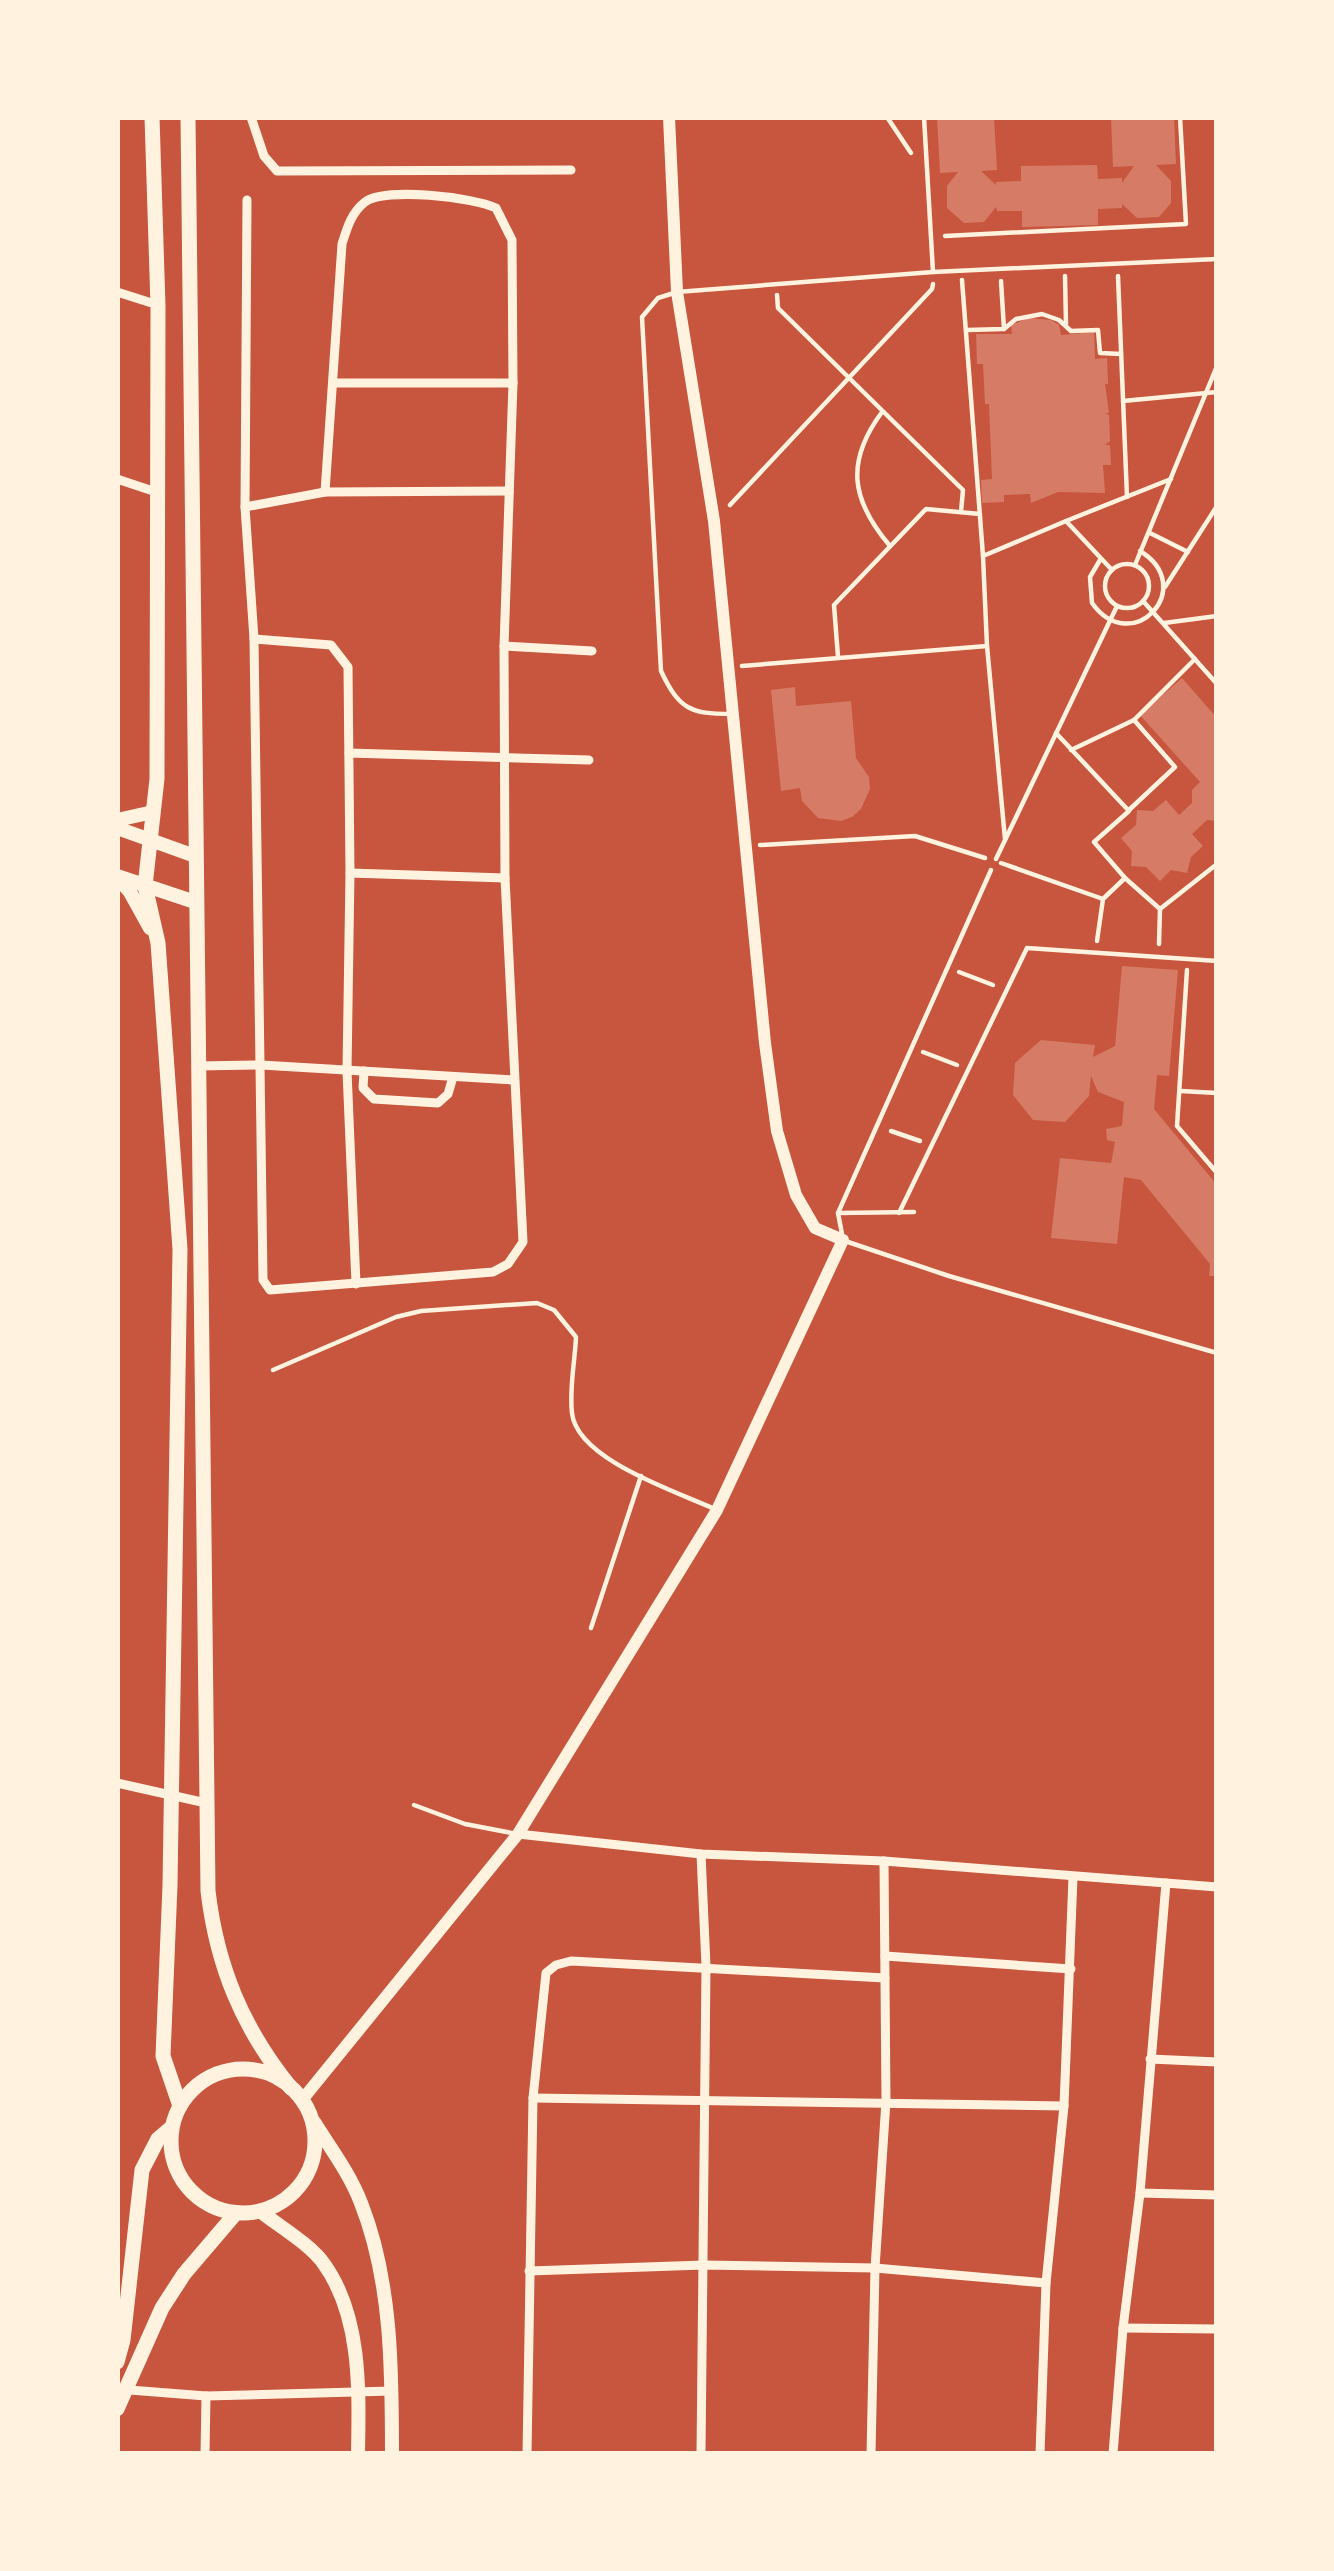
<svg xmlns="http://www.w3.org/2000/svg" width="1334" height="2571" font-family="Barlow,sans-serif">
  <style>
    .building { fill: #d67c66 }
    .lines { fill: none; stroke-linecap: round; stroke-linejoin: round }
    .path { stroke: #fff3e0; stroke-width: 4.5 }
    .service { stroke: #fff3e0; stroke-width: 4.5 }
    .minor { stroke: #fff3e0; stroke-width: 9 }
    .tertiary { stroke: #fff3e0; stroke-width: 12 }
    .secondary { stroke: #fff3e0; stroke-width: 14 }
    .primary { stroke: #fff3e0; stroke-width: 15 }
  </style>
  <rect width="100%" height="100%" fill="#c8553d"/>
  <!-- building -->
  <g class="building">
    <path d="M937 117H994L997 170 981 171 996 185V182L1021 181V166L1097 165 1098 179 1122 178V183L1134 166 1113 167 1111 117H1174L1176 164 1156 165 1171 181V203L1159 217 1137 218 1122 204V208L1098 209V225L1022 227V211H997L996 207 984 222 964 223 947 208V186L958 172 940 173Z"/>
    <path d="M1029 318 1051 320 1059 325 1061 335 1094 332 1095 359 1107 358 1108 384H1105L1109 413H1105L1109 415 1110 441 1105 445H1110L1111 465H1103L1105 493 1058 492 1031 503 1030 494 1004 495V502L982 503 981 480 992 479 989 404H985L983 364H977L976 334H1012L1011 325Z"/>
    <path d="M1182 678 1217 718V821L1207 820 1192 834 1203 846 1191 857 1187 873 1171 870 1160 881 1146 867 1131 866 1132 851 1121 838 1136 825 1137 810 1153 811 1166 800 1179 815 1192 803V790L1200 782 1140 715Z"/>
    <path d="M795 687 796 706 851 701 856 758 869 777 870 789 861 809 852 817 841 821 818 818 802 801 800 788 781 791 771 690Z"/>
    <path d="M1122 966 1178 970 1169 1076 1157 1075 1154 1109 1217 1185 1215 1276H1209L1210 1264 1141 1180 1124 1177 1117 1244 1051 1238 1060 1158 1111 1163 1115 1142 1107 1140 1106 1129 1122 1126 1124 1102 1098 1092 1091 1076 1089 1096 1065 1122 1033 1120 1013 1095 1015 1063 1041 1040 1095 1045 1093 1057 1115 1046Z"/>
  </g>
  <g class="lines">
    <!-- path -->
    <g class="path">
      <path d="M887 117 911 153"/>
      <path d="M945 236 1186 224 1180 117"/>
      <path d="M1065 276 1066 324"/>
      <path d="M1118 276 1127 497"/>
      <path d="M962 280 983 556"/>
      <path d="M1001 281 1004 329"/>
      <path d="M777 295 778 308 963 490 961 512"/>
      <path d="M967 330 1004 329 1016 319 1042 314 1059 320 1071 331 1098 330 1100 353 1121 354"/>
      <path d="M1123 401 1217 392"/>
      <path d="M882 412C845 462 851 500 890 546"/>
      <path d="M730 505 932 289 933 284"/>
      <path d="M1066 521 1171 479"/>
      <path d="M1150 533 1188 552"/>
      <path d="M1100 560 1090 577 1092 603C1132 659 1199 587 1140 551"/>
      <circle cx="1127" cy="586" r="22"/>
      <path d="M1135 565 1217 366"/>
      <path d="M1165 587 1217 506"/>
      <path d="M1143 601 1217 684"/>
      <path d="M1164 623 1217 616"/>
      <path d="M838 657 834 605 926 509 980 514"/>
      <path d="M742 666 987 646"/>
      <path d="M1056 733 1129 811 1094 842 1125 878 1160 909 1159 944"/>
      <path d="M1071 750 1134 720 1195 659"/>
      <path d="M1129 810 1175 767 1134 720"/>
      <path d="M1005 839 987 646 983 556 1066 521 1112 570"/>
      <path d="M760 845 915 836 985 858"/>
      <path d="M996 859 1117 606"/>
      <path d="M1001 863 1103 899 1125 878"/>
      <path d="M1160 909 1217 864"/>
      <path d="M1097 941 1103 899"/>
      <path d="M1187 970 1177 1126 1217 1173"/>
      <path d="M959 972 993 985"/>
      <path d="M923 1052 957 1065"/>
      <path d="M1181 1091 1217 1093"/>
      <path d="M891 1131 920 1141"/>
    </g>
    <!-- service -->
    <g class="service">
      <path d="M924 117 933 272"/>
      <path d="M731 714C690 714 679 709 661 671L642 317 658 298 677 292 933 272 1217 259"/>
      <path d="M838 1213 914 1212"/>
      <path d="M899 1213 1027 948 1217 961"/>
      <path d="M842 1234 838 1213 991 870"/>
      <path d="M848 1242 949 1276 1217 1353"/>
      <path d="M273 1370 396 1317 421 1311 537 1303 554 1310 576 1337C575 1361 569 1389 572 1413 577 1460 678 1492 717 1510"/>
      <path d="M591 1628 641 1476"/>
      <path d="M414 1805 465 1824 517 1834"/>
    </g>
    <!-- minor -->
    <g class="minor">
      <path d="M251 117 264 156 277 171 571 170"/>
      <path d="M247 200 245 507 254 639 263 1280 270 1290 493 1272 508 1264 523 1242 505 878 504 646 513 383 512 240 496 208C473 197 385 187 365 202 351 213 347 228 342 244L325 492"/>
      <path d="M117 292 158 305"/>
      <path d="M334 383H513"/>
      <path d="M117 479 156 492"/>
      <path d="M245 507 325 492 509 491"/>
      <path d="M254 639 331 645 348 667 350 873 347 1071 356 1284"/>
      <path d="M504 646 592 651"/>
      <path d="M349 753 589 760"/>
      <path d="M350 873 505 878"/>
      <path d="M197 1066 261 1065 513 1080"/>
      <path d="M364 1071 363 1088 374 1099 438 1103 448 1094 453 1077"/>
      <path d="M117 1783 206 1803"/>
      <path d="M518 1834 701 1854 884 1861 1217 1887"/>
      <path d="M885 1956 1071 1969"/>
      <path d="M1150 2059 1217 2062"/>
      <path d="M533 2098 1064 2106"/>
      <path d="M1140 2193 1217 2195"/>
      <path d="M529 2271 704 2265 875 2268 1046 2283"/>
      <path d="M1123 2328 1217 2329"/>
      <path d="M117 2389 206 2396 392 2391"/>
      <path d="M205 2454 206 2396"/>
      <path d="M527 2454 533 2098 546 1973 556 1965 571 1961 885 1978"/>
      <path d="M701 2454 706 1966 701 1854"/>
      <path d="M871 2454 875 2268 886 2101 884 1861"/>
      <path d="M1040 2454 1046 2283 1064 2106 1073 1877"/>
      <path d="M1113 2454 1123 2328 1140 2193 1166 1883"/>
    </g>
    <!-- tertiary -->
    <path class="tertiary" d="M302 2100 518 1834 717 1510 843 1240 815 1228 796 1195 777 1131 765 1043 714 521 677 292 669 117"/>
    <!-- secondary -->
    <g class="secondary">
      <path d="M117 820 153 812"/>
      <path d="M117 828 195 856"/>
      <path d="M117 876 195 902"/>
      <path d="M117 877 130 892 150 928"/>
      <path d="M314 2122C331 2149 350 2174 361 2203 392 2281 392 2372 392 2454"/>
      <path d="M260 2211C280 2227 310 2244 324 2264 362 2317 359 2392 358 2454"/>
    </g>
    <!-- primary -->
    <g class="primary">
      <path d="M152 117 158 306 157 779 145 886 158 943 180 1249 170 1885 163 2056 180 2106"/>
      <path d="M188 117 208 1891C217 1967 243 2029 291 2088"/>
      <circle cx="243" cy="2141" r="72"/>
      <path d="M117 2362 123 2340 142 2170 158 2139 171 2128"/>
      <path d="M117 2409 162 2308 184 2274 236 2213"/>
    </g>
  </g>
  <!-- border -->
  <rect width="1334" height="2571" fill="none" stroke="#fff3e0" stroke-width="240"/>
</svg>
